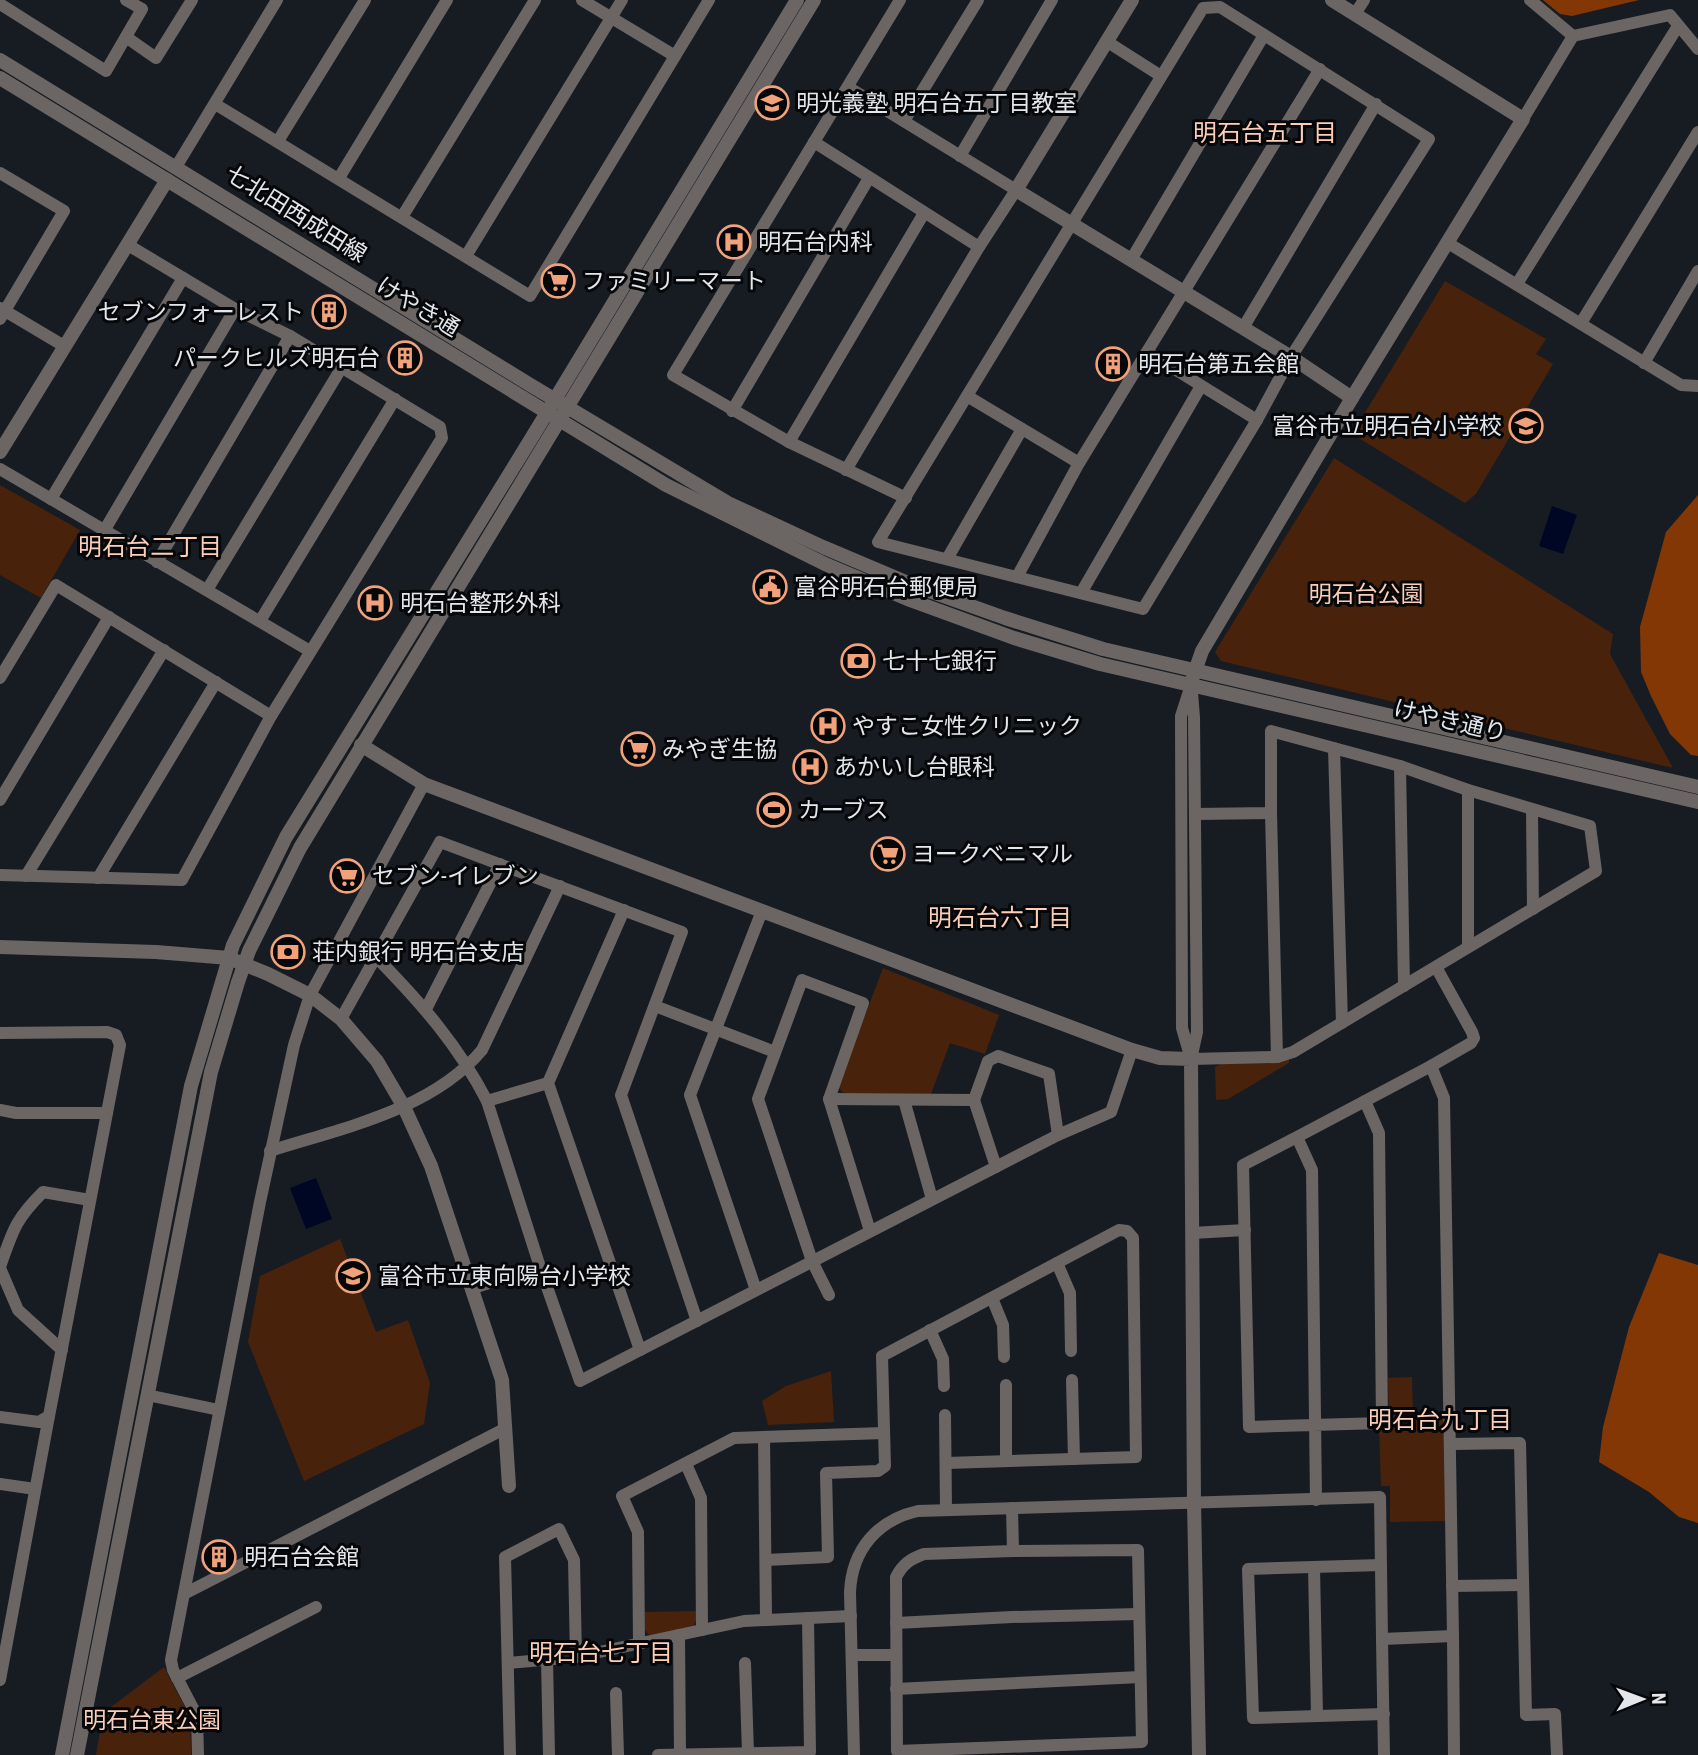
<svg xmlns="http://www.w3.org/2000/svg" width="1698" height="1755" font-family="'Roboto Condensed','Noto Sans JP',sans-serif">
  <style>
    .green { fill: #49220c }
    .forest { fill: #833705 }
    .water { fill: #000725 }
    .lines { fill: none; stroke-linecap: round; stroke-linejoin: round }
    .minor { stroke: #6b6664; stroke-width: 12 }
    .tertiary { stroke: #6b6664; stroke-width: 14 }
    .labels { text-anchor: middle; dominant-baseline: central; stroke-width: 6; stroke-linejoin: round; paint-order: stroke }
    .poi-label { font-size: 23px; fill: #e3e7ec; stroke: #050709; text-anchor: start }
    .street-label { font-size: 23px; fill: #e3e7ec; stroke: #050709 }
    .park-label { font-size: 23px; fill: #fbcdb8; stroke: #050709 }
    .neighbourhood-label { font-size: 24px; fill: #fcceb8; stroke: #050709 }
  </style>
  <rect width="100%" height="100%" fill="#171c23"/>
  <!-- green -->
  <g class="green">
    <path d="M1445 281 1546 339 1536 354 1553 364 1476 494 1465 503 1352 434Z"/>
    <path d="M1334 458 1613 634 1610 654 1673 768 1221 661 1215 652Z"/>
    <path d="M0 485 80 530 41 598 0 575Z"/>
    <path d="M883 968 999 1015 985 1054 950 1043 931 1094 845 1095 838 1087Z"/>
    <path d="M1289 1059V1063L1228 1099 1216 1100 1215 1067 1221 1064Z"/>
    <path d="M340 1239 376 1332 408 1320 430 1383 424 1424 304 1481 248 1342 260 1276Z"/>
    <path d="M831 1371 834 1422 768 1425 762 1401 786 1386Z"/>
    <path d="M1412 1377 1413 1416H1444L1447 1521 1390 1522V1486H1381L1379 1429 1389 1428 1388 1378Z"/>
    <path d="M696 1611V1621L693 1626 651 1637 645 1630V1612Z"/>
    <path d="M164 1667 190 1717 191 1755H96L103 1713Z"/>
  </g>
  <!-- forest -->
  <g class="forest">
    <path d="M1543 0H1639L1572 16 1560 14Z"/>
    <path d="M1698 495V756L1691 755 1670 734 1651 696 1641 672 1640 627 1666 532Z"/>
    <path d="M1659 1253 1698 1265V1523L1679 1517 1649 1492 1599 1462 1603 1427 1629 1327Z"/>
  </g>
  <!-- water -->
  <g class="water">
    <path d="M1552 506 1577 515 1563 554 1539 546Z"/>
    <path d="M316 1178 332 1219 306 1229 290 1188Z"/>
  </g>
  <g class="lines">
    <!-- minor -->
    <g class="minor">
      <path d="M582 0 675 56"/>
      <path d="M900 0 673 375 789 442 906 498"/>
      <path d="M1530 0 1573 36"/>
      <path d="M0 4 106 71 142 9 126 0"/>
      <path d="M1220 7 1429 139 1291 357 1257 420 1143 609 878 542 1203 8Z"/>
      <path d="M1355 14 1364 0"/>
      <path d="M126 37 156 58 192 0"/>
      <path d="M1106 41 1161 76"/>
      <path d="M215 104 530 296 709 0"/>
      <path d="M1523 119 1573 36 1670 15 1698 49"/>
      <path d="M904 121 978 0"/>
      <path d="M278 141 365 0"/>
      <path d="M814 142 979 247"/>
      <path d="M960 156 1052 0"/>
      <path d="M176 167 277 0"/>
      <path d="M0 173 64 211 0 319"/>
      <path d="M339 178 447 0"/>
      <path d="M402 217 535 0"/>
      <path d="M1448 243 1681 385 1698 386"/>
      <path d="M466 256 622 0"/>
      <path d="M1131 260 1264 35"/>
      <path d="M1517 284 1678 26"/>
      <path d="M0 308 64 346"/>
      <path d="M1581 323 1698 132"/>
      <path d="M1243 328 1376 104"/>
      <path d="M1147 352 1257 420"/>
      <path d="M1644 363 1698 271"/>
      <path d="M967 396 1079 463"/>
      <path d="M732 411 869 178"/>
      <path d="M789 442 924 213"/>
      <path d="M0 469 310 651"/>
      <path d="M846 470 979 247 1016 190 848 87"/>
      <path d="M51 499 183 278"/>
      <path d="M104 531 235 309"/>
      <path d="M947 559 1022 429"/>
      <path d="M157 562 290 336"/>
      <path d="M1017 577 1079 463 1320 69"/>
      <path d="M207 590 342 367"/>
      <path d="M1081 593 1201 386"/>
      <path d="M260 621 395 399"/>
      <path d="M0 678 56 585 271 716"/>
      <path d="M1191 685 1181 716 1182 1028 1191 1059"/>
      <path d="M1192 692 1194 718 1197 1032 1192 1055"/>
      <path d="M1334 748 1342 1023"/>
      <path d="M1400 766 1404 986"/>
      <path d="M1468 790V947"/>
      <path d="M0 800 109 617"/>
      <path d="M1532 810 1533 909"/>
      <path d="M1271 813 1277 1057"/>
      <path d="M0 875 182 880 271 716 442 438 440 427 290 336 235 309 128 245"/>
      <path d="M26 876 164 650"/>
      <path d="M98 878 216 682"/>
      <path d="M624 910 548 1083 640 1350"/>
      <path d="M377 958C421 1003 458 1045 487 1101"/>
      <path d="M655 1006 775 1052"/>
      <path d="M426 1009 500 864"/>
      <path d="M341 1019 440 842 682 932 621 1095 697 1321"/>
      <path d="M0 1033 107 1032 116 1035 120 1045 49 1416 39 1422 0 1417"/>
      <path d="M1191 1059 1277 1057 1293 1052 1596 871 1590 826 1468 790 1400 766 1271 731V813L1195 814"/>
      <path d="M1431 1066 1471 1043 1474 1038 1472 1032 1436 967"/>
      <path d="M548 1083 487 1101 540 1267 580 1381 1058 1135 1111 1112 1132 1050"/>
      <path d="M829 1099 974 1100 988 1061 998 1056 1049 1074 1058 1135"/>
      <path d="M904 1100 932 1199"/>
      <path d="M974 1100 996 1167"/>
      <path d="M0 1110 16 1113H107"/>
      <path d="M1297 1137 1365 1101 1379 1133 1382 1423 1249 1427 1243 1165 1297 1137 1312 1170 1316 1500"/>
      <path d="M270 1151C342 1128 432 1110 482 1050L560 886"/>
      <path d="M1192 1233 1245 1230"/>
      <path d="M1057 1263 1070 1293 1071 1351"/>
      <path d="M0 1267C13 1230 15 1220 43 1192L90 1200"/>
      <path d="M0 1268 18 1310 62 1350"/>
      <path d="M473 1288 540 1267"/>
      <path d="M756 1290 690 1095 762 911"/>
      <path d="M829 1295 812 1261 758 1099 802 980 863 1003 829 1099 870 1231"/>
      <path d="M992 1298 1003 1325 1004 1357"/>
      <path d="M930 1330 943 1359 944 1386"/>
      <path d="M1072 1380 1074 1459"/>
      <path d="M1006 1385V1461"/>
      <path d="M147 1395 219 1410"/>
      <path d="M945 1415 946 1509"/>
      <path d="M764 1437 766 1618"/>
      <path d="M1451 1444 1520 1443 1526 1715 1555 1714 1557 1755"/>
      <path d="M686 1464 701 1498 702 1630"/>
      <path d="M0 1484 35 1489"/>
      <path d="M1012 1508 1013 1551 1138 1550 1142 1742 897 1751 896 1577C903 1564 910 1559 924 1554L1013 1551"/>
      <path d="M766 1560 828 1557 826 1473 878 1471 885 1466 882 1356 1119 1230 1127 1231 1133 1238 1136 1457 946 1463"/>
      <path d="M1381 1565 1248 1569 1253 1718 1384 1714"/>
      <path d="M1314 1567 1317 1716"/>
      <path d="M1452 1586 1523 1585"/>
      <path d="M184 1594 506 1428"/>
      <path d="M896 1623 1012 1617 1139 1614"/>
      <path d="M679 1635 680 1755"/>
      <path d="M1453 1636 1454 1755"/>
      <path d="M1382 1639 1384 1755"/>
      <path d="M639 1644 638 1532 622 1496 734 1438 884 1433"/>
      <path d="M852 1655H896"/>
      <path d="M547 1660 549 1755"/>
      <path d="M508 1663 576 1657 744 1621 851 1616"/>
      <path d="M745 1663 748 1753"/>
      <path d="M177 1678 316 1607"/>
      <path d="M0 1680 49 1416"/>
      <path d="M896 1689 1140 1677"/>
      <path d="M616 1693 618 1755"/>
      <path d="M198 1755 197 1716 173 1670 171 1660 260 1202 294 1045 310 995 424 784"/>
      <path d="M510 1755 505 1557 559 1529 574 1560 576 1657"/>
      <path d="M658 1755 810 1752 808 1618"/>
      <path d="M854 1755 850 1592C852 1550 877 1520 918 1511L1380 1497 1382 1639 1453 1636 1444 1098 1431 1066 1365 1101"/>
    </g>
    <!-- tertiary -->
    <g class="tertiary">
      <path d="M1132 0 1016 190 1291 357 1352 398"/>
      <path d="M0 60 532 386 728 503 823 547 915 586 1005 618 1103 649 1698 787"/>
      <path d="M0 78 666 485 825 564 910 600 1014 638 1100 664 1698 802"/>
      <path d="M0 452 167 180"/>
      <path d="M1193 677 1202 651 1352 398 1523 119 1332 0"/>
      <path d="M361 745 424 784 1132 1050 1160 1058 1191 1059 1194 1502 1199 1755"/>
      <path d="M0 947 156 952 229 958 268 974 310 995 341 1019 377 1061 404 1107 431 1166 502 1380 509 1486"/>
      <path d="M62 1755 191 1086 233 945 286 837 534 434 797 0"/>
      <path d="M77 1755 211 1072 238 982 249 951 300 848 814 0"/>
    </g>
  </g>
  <!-- icons -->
  <defs>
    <symbol id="school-ring" viewBox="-11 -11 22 22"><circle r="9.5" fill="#050709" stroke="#f1a27b" stroke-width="1.5"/><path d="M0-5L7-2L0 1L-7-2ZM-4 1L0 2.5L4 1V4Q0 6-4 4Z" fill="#f1a27b"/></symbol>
    <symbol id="hospital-ring" viewBox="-11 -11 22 22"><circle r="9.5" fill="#050709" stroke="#f1a27b" stroke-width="1.5"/><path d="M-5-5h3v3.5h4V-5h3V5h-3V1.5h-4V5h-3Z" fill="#f1a27b"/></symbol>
    <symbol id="supermarket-ring" viewBox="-11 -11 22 22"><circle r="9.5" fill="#050709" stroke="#f1a27b" stroke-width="1.5"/><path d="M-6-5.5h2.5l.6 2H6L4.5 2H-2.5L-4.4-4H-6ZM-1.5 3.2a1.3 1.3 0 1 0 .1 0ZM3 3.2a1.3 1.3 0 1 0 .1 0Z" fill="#f1a27b"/></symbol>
    <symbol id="building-ring" viewBox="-11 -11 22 22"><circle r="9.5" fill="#050709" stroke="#f1a27b" stroke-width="1.5"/><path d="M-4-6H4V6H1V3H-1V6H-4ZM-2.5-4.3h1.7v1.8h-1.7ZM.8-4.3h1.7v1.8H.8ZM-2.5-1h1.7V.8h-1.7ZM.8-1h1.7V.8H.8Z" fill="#f1a27b"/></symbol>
    <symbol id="civic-ring" viewBox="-11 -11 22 22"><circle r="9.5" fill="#050709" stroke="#f1a27b" stroke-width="1.5"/><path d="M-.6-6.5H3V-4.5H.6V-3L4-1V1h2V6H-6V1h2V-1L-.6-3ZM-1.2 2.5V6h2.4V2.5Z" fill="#f1a27b"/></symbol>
    <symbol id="bank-ring" viewBox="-11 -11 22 22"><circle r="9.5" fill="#050709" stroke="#f1a27b" stroke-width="1.5"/><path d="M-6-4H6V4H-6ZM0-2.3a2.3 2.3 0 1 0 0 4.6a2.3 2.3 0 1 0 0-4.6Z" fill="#f1a27b"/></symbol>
    <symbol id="stadium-ring" viewBox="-11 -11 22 22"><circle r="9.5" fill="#050709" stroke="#f1a27b" stroke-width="1.5"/><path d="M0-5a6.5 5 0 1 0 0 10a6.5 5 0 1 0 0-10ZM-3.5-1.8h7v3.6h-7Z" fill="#f1a27b"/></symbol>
  </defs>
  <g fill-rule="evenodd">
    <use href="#school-ring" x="753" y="84" width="38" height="38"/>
    <use href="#hospital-ring" x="715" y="223" width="38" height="38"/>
    <use href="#supermarket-ring" x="539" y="262" width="38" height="38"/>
    <use href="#building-ring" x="310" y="293" width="38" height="38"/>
    <use href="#building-ring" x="386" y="339" width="38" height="38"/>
    <use href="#building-ring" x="1094" y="345" width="38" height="38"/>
    <use href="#school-ring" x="1507" y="407" width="38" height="38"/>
    <use href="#civic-ring" x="751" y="568" width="38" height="38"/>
    <use href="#hospital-ring" x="356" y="584" width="38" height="38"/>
    <use href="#bank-ring" x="839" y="642" width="38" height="38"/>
    <use href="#hospital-ring" x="809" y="707" width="38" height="38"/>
    <use href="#supermarket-ring" x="619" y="730" width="38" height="38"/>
    <use href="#hospital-ring" x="791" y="748" width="38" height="38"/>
    <use href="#stadium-ring" x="755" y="791" width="38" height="38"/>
    <use href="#supermarket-ring" x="869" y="835" width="38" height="38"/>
    <use href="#supermarket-ring" x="328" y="857" width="38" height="38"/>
    <use href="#bank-ring" x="269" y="933" width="38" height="38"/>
    <use href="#school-ring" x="334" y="1257" width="38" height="38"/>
    <use href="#building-ring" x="200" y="1538" width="38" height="38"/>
  </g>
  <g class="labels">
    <!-- poi labels -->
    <g class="poi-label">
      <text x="796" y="103">明光義塾 明石台五丁目教室</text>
      <text x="758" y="242">明石台内科</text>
      <text x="582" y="281">ファミリーマート</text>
      <text x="304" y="312" text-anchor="end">セブンフォーレスト</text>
      <text x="380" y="358" text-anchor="end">パークヒルズ明石台</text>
      <text x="1138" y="364">明石台第五会館</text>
      <text x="1502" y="426" text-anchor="end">富谷市立明石台小学校</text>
      <text x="794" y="587">富谷明石台郵便局</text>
      <text x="400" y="603">明石台整形外科</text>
      <text x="882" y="661">七十七銀行</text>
      <text x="852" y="726">やすこ女性クリニック</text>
      <text x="662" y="749">みやぎ生協</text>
      <text x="834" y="767">あかいし台眼科</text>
      <text x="798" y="810">カーブス</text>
      <text x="912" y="854">ヨークベニマル</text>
      <text x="372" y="876">セブン-イレブン</text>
      <text x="312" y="952">荘内銀行 明石台支店</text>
      <text x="378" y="1276">富谷市立東向陽台小学校</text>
      <text x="244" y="1557">明石台会館</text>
    </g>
    <!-- street labels -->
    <g class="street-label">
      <text transform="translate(296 214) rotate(32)">七北田西成田線</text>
      <text transform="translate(418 307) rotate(31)">けやき通</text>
      <text transform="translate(1450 721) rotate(13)">けやき通り</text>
    </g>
    <!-- park labels -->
    <g class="park-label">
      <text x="1366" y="594">明石台公園</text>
      <text x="152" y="1720">明石台東公園</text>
    </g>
    <!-- neighbourhood labels -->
    <g class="neighbourhood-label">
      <text x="1265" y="133">明石台五丁目</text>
      <text x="150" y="547">明石台二丁目</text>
      <text x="1000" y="918">明石台六丁目</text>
      <text x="1440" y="1420">明石台九丁目</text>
      <text x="601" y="1653">明石台七丁目</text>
    </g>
  </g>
  <!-- north arrow -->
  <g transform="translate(1642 1699) rotate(89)" stroke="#050709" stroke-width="5" paint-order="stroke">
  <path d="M0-5L12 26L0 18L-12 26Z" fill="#e3e7ec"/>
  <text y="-10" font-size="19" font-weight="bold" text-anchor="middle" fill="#e3e7ec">N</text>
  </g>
</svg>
